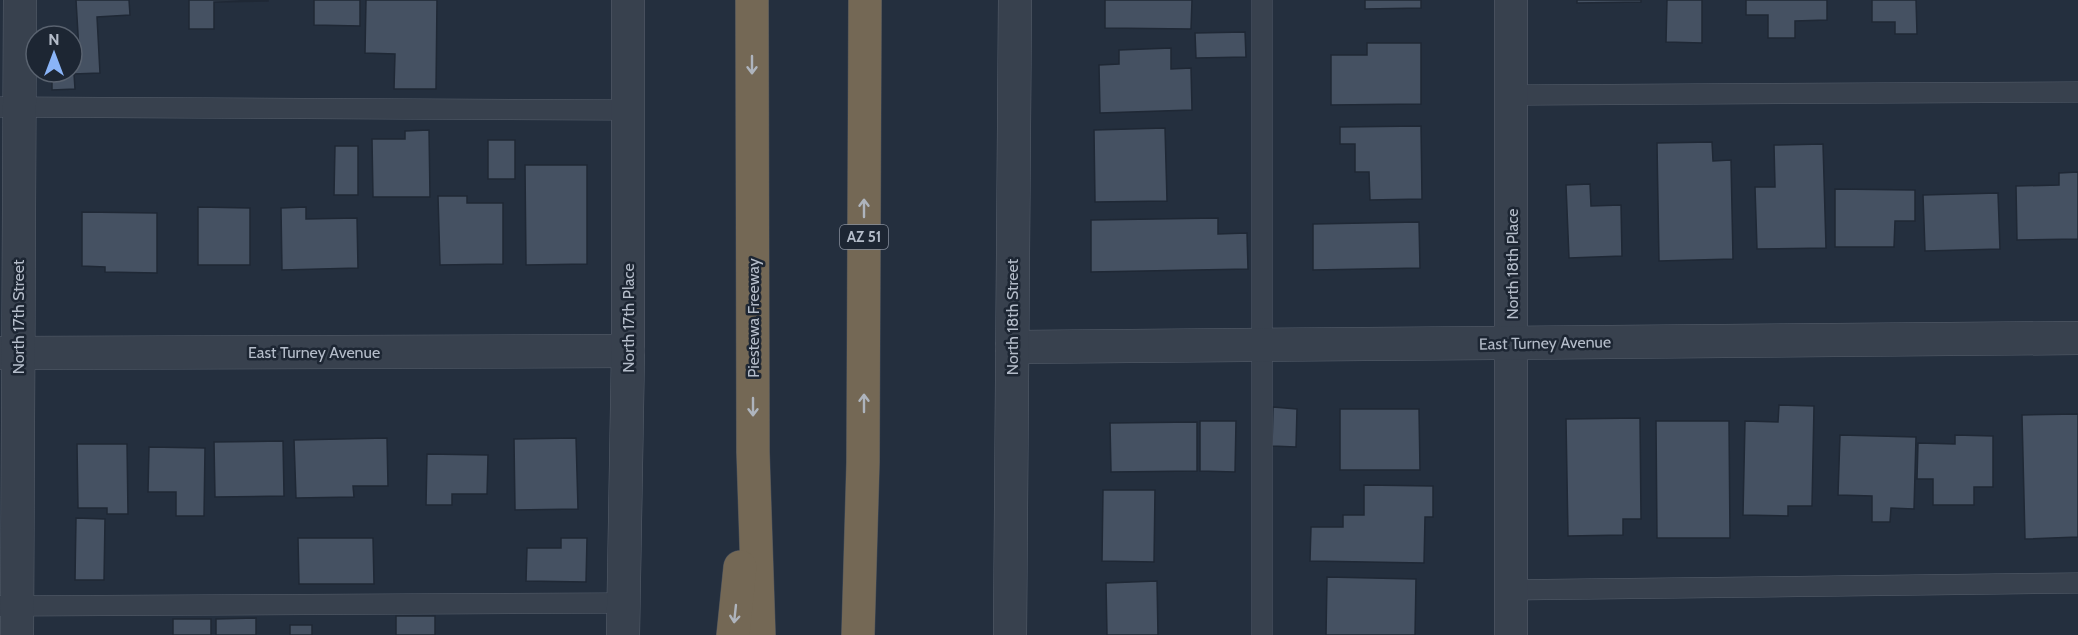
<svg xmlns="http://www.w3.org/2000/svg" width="2078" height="635" font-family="Cabin,sans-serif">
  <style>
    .building { fill: #455162; stroke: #1f2835; stroke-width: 1.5 }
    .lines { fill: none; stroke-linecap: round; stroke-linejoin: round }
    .lane-casing { stroke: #565f6c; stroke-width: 21 }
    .street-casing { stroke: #565f6c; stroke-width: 34 }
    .highway-casing { stroke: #434c59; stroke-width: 34 }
    .lane { stroke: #38414e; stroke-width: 20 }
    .street { stroke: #38414e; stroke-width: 33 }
    .highway { stroke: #746855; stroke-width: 33 }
    .oneway { stroke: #aeb4bd }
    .labels { text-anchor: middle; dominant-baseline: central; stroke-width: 5; stroke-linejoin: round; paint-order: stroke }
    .shield { fill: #1d2633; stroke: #878f9c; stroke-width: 1.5 }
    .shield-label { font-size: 15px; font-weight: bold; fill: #b4bcc9 }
    .street-label { font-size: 16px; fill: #b4bcc9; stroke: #1d2633 }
  </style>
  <rect width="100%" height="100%" fill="#242f3e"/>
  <!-- building -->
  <g class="building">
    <path d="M76 0H129L130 15 97 17 100 73 74 74 75 89 52 90V72H72V52L79 51Z"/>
    <path d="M189 0H268V1L214 2V29H189Z"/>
    <path d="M314 0H360V26L314 25Z"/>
    <path d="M366 0H437L436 89H394L395 54 365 53Z"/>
    <path d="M1105 0H1192L1191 29 1105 28Z"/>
    <path d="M1365 0H1421V8L1365 9Z"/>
    <path d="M1577 0H1641V2L1577 3Z"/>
    <path d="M1667 0H1702V43L1666 42Z"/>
    <path d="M1746 0H1827V20L1795 21V38H1768V15H1746Z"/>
    <path d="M1872 0H1916L1917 34H1895V22H1872Z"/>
    <path d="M1245 32 1246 57 1196 58 1195 33Z"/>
    <path d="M1367 43H1421V104L1331 105V55H1367Z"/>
    <path d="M1171 48V69L1191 68 1192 110 1100 113 1099 65 1119 64V50Z"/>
    <path d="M1421 126 1422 199 1370 200 1369 172H1355V144H1340V127Z"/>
    <path d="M1165 128 1167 201 1095 202 1094 130Z"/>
    <path d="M429 130 430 197H373L372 139H405V131Z"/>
    <rect x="488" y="140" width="27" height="39"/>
    <path d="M1712 142 1713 161 1731 160 1733 259 1659 261 1657 143Z"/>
    <path d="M1823 144 1826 248 1757 249 1755 187H1775L1774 145Z"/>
    <path d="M335 146H358V195H334Z"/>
    <path d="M525 165H587V264L526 265Z"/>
    <path d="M2078 172V239L2017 240 2016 186 2059 185V173Z"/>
    <path d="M1590 184 1591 206 1621 205 1622 256 1569 258 1566 185Z"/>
    <path d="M1835 189 1915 190V221H1895L1894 247H1835Z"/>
    <path d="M1998 193 2000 249 1925 251 1923 195Z"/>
    <path d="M438 196H467V203H503V264L440 265Z"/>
    <path d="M198 207 250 208V265H198Z"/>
    <path d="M306 207V219L357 218 358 268 282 270 281 208Z"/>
    <path d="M82 212 157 213V273L105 272V267L82 266Z"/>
    <path d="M1218 218V234L1247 233 1248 269 1091 272V220Z"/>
    <path d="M1419 222 1420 268 1313 270V224Z"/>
    <path d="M1779 405 1814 406 1812 506H1788V516L1743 515 1745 421 1778 422Z"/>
    <path d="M1273 407 1297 409 1296 447 1272 446Z"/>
    <path d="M1340 409H1419L1420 470H1340Z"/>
    <path d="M2078 414V537L2025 539 2022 415Z"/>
    <path d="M1640 418 1641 519H1623V535L1568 536 1566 419Z"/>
    <path d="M1200 421H1236L1235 472 1200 471Z"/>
    <path d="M1656 421H1729L1730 538H1657Z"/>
    <path d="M1197 422V471L1111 472 1110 423Z"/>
    <path d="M1840 435 1916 437 1914 509 1891 508 1890 522H1872V496L1838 495Z"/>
    <path d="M1955 435 1993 436V487H1974V505H1933V479H1917L1918 443 1955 444Z"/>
    <path d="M387 438 388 486H353L354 497 296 498 294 440Z"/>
    <path d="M576 438 578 509 515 510 514 439Z"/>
    <path d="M283 441 284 496 215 497 214 442Z"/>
    <path d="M77 444H127L128 514H107V508H78Z"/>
    <path d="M149 447 205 448 204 516H176V492H148Z"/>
    <path d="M427 454 488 455 487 494H452V505H426Z"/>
    <path d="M1364 485 1433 486V517H1425L1424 563 1310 561 1311 527H1343V515H1364Z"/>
    <path d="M1103 490H1155L1154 562 1102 561Z"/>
    <path d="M76 518 105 519 104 580H75Z"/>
    <path d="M298 538H373L374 584H299Z"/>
    <path d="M561 538H587L586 582 526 581 527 548H561Z"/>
    <path d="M1327 577 1416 579 1415 635H1326Z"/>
    <path d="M1157 581 1158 635H1107L1106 583Z"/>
    <rect x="396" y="616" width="39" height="19"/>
    <path d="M256 618V635H216V619Z"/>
    <rect x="173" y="619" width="38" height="16"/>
    <rect x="290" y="625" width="22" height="10"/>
  </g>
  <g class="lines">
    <defs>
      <g id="lane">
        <path d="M1511 95 2078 92"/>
        <path d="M0 107 629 110"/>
        <path d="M1512 590 2078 583"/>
        <path d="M0 606 624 603"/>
        <path d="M1262 635V0"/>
      </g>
      <g id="street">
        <path d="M1511 0V635"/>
        <path d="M1012 347 2078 338"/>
        <path d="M0 353 628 351"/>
        <path d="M17 635 20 0"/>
        <path d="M623 635 628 351V0"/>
        <path d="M1010 635 1015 0"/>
      </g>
      <g id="highway">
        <path d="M752 0 753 452 759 635"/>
        <path d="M733 635 740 567"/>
        <path d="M858 635 863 462 865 0"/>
      </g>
    </defs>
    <!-- lane casing -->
    <use href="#lane" class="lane-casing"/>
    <!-- street casing -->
    <use href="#street" class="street-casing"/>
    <!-- highway casing -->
    <use href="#highway" class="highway-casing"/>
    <!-- lane -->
    <use href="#lane" class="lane"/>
    <!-- street -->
    <use href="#street" class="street"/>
    <!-- highway -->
    <use href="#highway" class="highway"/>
  </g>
  <!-- one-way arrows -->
  <defs><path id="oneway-shaft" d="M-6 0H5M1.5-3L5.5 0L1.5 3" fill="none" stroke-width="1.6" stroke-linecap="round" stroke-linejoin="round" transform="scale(1.5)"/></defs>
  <g class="oneway">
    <use href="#oneway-shaft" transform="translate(752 65) rotate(90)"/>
    <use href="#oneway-shaft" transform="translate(864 208) rotate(-90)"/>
    <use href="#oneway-shaft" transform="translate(864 403) rotate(-90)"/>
    <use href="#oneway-shaft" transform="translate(753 407) rotate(90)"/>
    <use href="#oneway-shaft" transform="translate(735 614) rotate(96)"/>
  </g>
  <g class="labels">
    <!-- shield labels -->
    <rect class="shield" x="840" y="225" width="48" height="24" rx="4.5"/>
    <g class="shield-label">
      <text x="864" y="237">AZ 51</text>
    </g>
    <!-- street labels -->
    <g class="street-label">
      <text transform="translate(1512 264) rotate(-90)">North 18th Place</text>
      <text transform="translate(18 317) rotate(-90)">North 17th Street</text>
      <text transform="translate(1012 317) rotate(-90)">North 18th Street</text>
      <text transform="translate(628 318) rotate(-90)">North 17th Place</text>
      <text transform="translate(753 318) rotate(-90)">Piestewa Freeway</text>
      <text transform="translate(1545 343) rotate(-1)">East Turney Avenue</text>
      <text x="314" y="352">East Turney Avenue</text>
    </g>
  </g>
  <!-- north arrow -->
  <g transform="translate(54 54)"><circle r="28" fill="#1d2633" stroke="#59626f" stroke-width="1.5"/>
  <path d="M0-4.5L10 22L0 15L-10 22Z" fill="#8ab4f8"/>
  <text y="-9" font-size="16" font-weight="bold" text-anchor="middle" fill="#b4bcc9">N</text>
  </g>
</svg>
